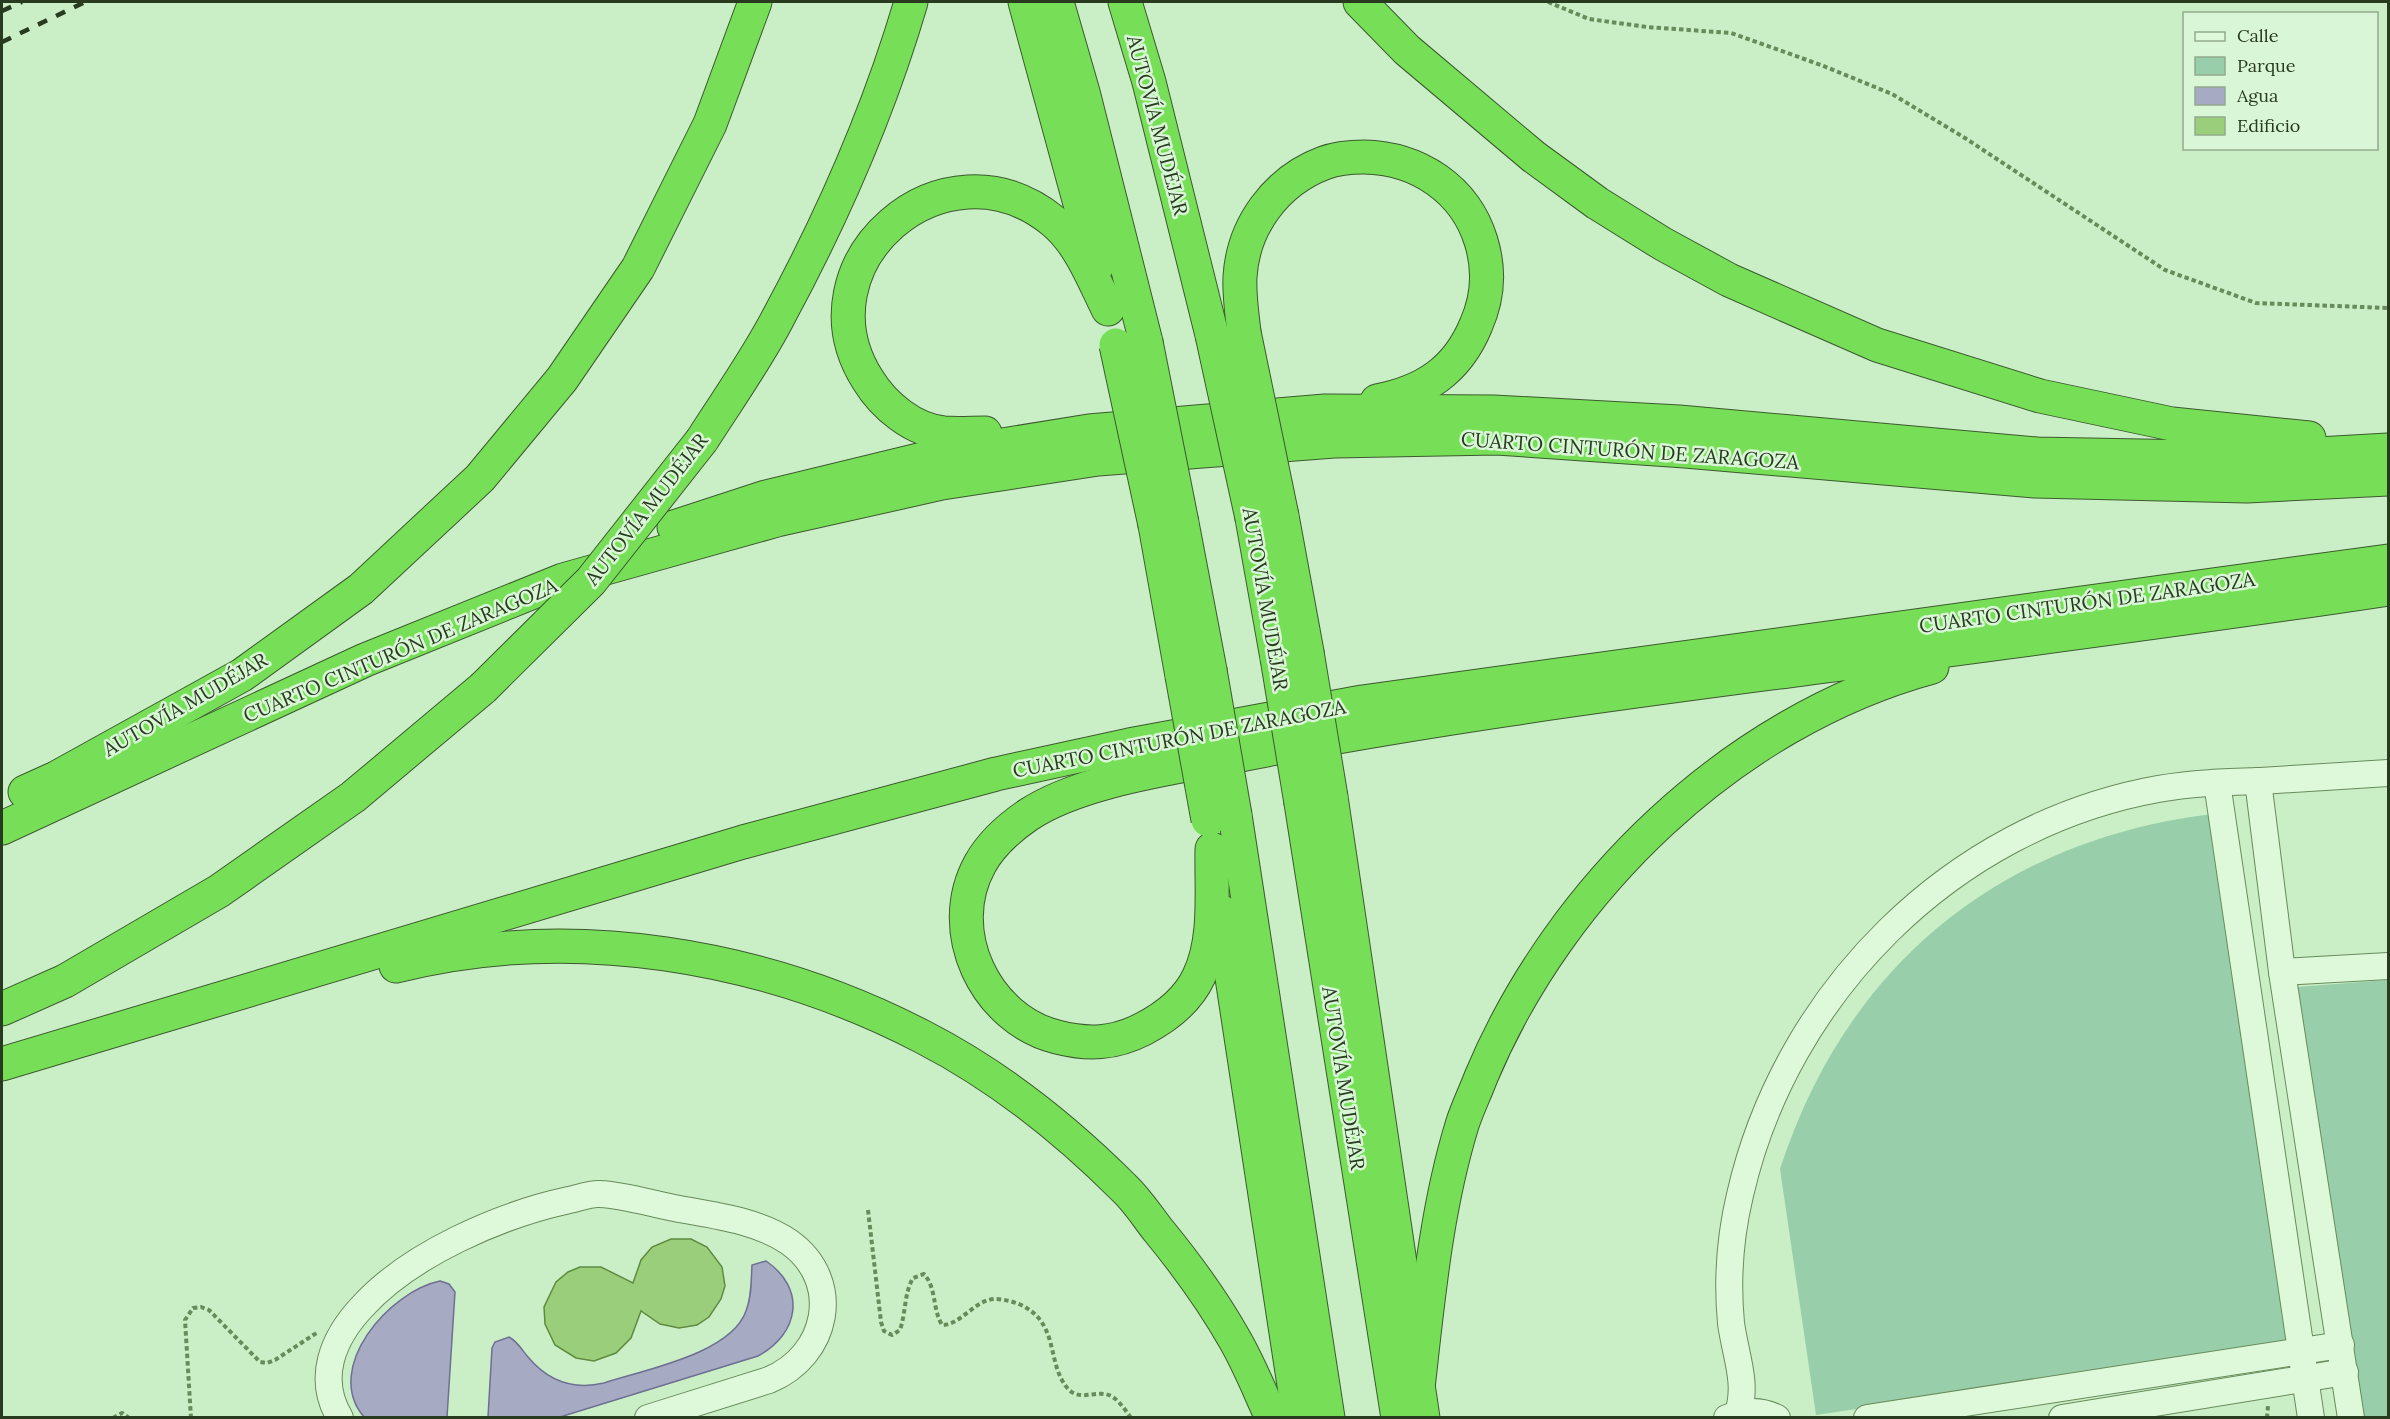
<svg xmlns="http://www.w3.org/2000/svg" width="2390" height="1419" font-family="Lora,serif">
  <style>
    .green { fill: #99ceaa }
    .water { fill: #a7aac3; stroke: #6e6f92; stroke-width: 1.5 }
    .building { fill: #9bce7b; stroke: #5f8b41; stroke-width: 1.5 }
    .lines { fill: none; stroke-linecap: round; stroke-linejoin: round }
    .minor-casing { stroke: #688b5b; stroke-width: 28 }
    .highway-casing { stroke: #3d592f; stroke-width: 35 }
    .path { stroke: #688b5b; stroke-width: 4; stroke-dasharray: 4.5 3; stroke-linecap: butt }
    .minor { stroke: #ddf9da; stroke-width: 26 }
    .highway { stroke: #77df57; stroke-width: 33 }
    .rail { stroke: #283b1f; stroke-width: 4.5; stroke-dasharray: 10 10; stroke-linecap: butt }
    .highway-bridge-casing { stroke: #3d592f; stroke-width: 35; stroke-linecap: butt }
    .highway-bridge { stroke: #77df57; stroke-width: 33 }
    .labels { text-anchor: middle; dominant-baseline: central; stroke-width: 5; stroke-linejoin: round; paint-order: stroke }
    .street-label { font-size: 20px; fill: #283b1f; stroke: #d9f6d6 }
  </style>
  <rect width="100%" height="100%" fill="#caefc6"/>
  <!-- green -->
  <g class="green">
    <path d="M2212 814 2291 1345 1816 1415 1780 1169C1846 965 2000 840 2212 814Z"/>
    <path d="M2388 980V1417H2359L2296 987Z"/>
  </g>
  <!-- water -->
  <g class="water">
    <path d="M766 1261C807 1289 799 1334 758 1356L560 1417H488L492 1348 495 1342 509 1337C518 1342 522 1350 528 1357 548 1381 574 1390 604 1383 643 1370 731 1354 746 1311 752 1296 751 1280 752 1265Z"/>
    <path d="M440 1281 449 1284 455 1292 447 1417H364C322 1368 390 1291 440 1281Z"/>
  </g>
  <!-- building -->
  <path class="building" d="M671 1239H691L707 1247 722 1267 725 1286 721 1299 709 1317 697 1325 679 1328 660 1324 641 1311 631 1338 616 1353 594 1361 576 1358 555 1345 545 1324 544 1307 556 1282 568 1272 580 1267H601L633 1283 641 1260 652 1247Z"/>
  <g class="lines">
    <defs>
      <g id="minor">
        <path d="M2258 781 2282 972 2351 1418"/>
        <path d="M2217 783 2311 1418"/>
        <path d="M2282 972 2388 966"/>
        <path d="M1738 1413C1748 1383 1735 1354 1731 1323 1727 1281 1730 1237 1740 1195 1786 993 1952 826 2158 789 2192 783 2226 782 2260 781 2303 778 2346 776 2388 773"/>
        <path d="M340 1418C316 1378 333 1338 362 1307 410 1254 500 1215 569 1200 579 1198 591 1193 600 1194 626 1195 659 1206 685 1210 719 1216 760 1222 789 1242 844 1281 828 1356 769 1380L648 1418"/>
        <path d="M1727 1418C1743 1411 1760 1409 1777 1418"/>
        <path d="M1867 1418 2341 1345"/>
        <path d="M2062 1418 2345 1372"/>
      </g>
      <g id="highway">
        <path d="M1025 2 1097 266"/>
        <path d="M1057 2 1083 92 1146 342"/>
        <path d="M1125 2 1149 82 1212 335"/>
        <path d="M1360 2 1407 50 1534 157 1597 203 1663 244 1729 280 1877 345 2040 396 2172 424 2309 438"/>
        <path d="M1244 332C1242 314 1239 295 1240 277 1243 226 1276 181 1324 163 1337 158 1351 157 1364 157 1418 158 1465 189 1481 241 1490 270 1488 298 1476 325 1457 371 1424 392 1377 401"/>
        <path d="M985 433C972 433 958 434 944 433 913 430 884 406 868 380 794 264 944 132 1053 221 1080 243 1093 279 1108 309"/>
        <path d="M702 440C728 399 757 359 779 316 833 216 879 111 911 2"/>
        <path d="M1282 516 1307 652"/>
        <path d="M1252 518 1277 658"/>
        <path d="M1182 523 1210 670"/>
        <path d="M1155 525 1182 676"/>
        <path d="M674 527 766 497 935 456 1089 431 1325 411 1494 412 1679 422 2037 454 2247 458 2388 450"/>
        <path d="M25 792 56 778 242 675 361 589 480 478 562 379 638 268 710 124 755 2"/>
        <path d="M1331 797 1423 1418"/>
        <path d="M1301 803 1398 1418"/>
        <path d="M1235 815 1328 1418"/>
        <path d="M2 828 365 660 563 580 777 520 942 483 1098 459 1334 441 1497 438 1685 451 2035 481 2247 486 2388 479"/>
        <path d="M1212 849C1211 889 1217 939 1199 976 1188 1000 1166 1017 1143 1029 1114 1044 1088 1045 1057 1037 985 1019 943 931 980 864 991 844 1009 828 1028 815 1082 779 1181 767 1245 754 1420 720 1596 696 1772 673 1978 646 2183 620 2388 589"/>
        <path d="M1222 912 1299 1418"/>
        <path d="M396 966C571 922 763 954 923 1037 997 1075 1065 1129 1124 1188 1137 1200 1147 1216 1158 1230 1186 1264 1213 1301 1235 1340 1249 1364 1260 1392 1272 1418"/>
        <path d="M2 1009 65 981 219 891 353 797 483 688"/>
        <path d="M2 1064 743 842 996 774 1129 745 1362 702 2388 561"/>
        <path d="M1418 1388C1428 1300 1436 1210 1462 1125 1467 1109 1475 1093 1481 1077 1560 888 1733 721 1932 667"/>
      </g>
    </defs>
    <!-- minor casing -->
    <use href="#minor" class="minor-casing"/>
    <!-- highway casing -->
    <use href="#highway" class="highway-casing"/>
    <!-- path -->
    <g class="path">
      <path d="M1548 2 1589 19 1647 27 1731 33 1821 65 1892 94 1965 138 2165 270 2256 303 2388 308"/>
      <path d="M868 1210 881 1322 884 1331 892 1335 900 1330C906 1312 904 1294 913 1278L924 1274C937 1289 932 1308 942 1325 961 1325 973 1301 994 1299 1004 1299 1016 1302 1025 1307 1060 1327 1046 1365 1069 1390 1082 1402 1099 1388 1113 1397 1120 1402 1126 1411 1131 1418"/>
      <path d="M113 1418 122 1413 129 1418"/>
      <path d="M191 1418 185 1320 193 1308 201 1307 209 1310 260 1362 267 1363 275 1360 318 1332"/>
      <path d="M2267 1418 2268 1406"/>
    </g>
    <!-- minor -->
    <use href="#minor" class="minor"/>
    <!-- highway -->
    <use href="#highway" class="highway"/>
    <!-- rail -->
    <g class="rail">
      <path d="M2 11 22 2"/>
      <path d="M2 42 85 2"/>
    </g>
    <defs>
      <g id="highway-bridge">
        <path d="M1244 332 1282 516"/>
        <path d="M1212 335 1252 518"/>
        <path d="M1146 342 1182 523"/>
        <path d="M1116 345 1155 525"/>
        <path d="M1307 652 1331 797"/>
        <path d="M1277 658 1301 803"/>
        <path d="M1210 670 1235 815"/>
        <path d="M1182 676 1208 820"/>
        <path d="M483 688 591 581 702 440"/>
      </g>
    </defs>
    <!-- highway-bridge casing -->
    <use href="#highway-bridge" class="highway-bridge-casing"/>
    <!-- highway-bridge -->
    <use href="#highway-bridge" class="highway-bridge"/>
  </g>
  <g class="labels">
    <!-- street labels -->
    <g class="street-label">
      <text transform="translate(1158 125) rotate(75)">AUTOVÍA MUDÉJAR</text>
      <text transform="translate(1630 450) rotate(4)">CUARTO CINTURÓN DE ZARAGOZA</text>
      <text transform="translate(646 509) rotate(-52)">AUTOVÍA MUDÉJAR</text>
      <text transform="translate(1266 599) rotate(80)">AUTOVÍA MUDÉJAR</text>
      <text transform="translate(2087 602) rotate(-8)">CUARTO CINTURÓN DE ZARAGOZA</text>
      <text transform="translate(400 650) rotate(-23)">CUARTO CINTURÓN DE ZARAGOZA</text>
      <text transform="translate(185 704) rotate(-30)">AUTOVÍA MUDÉJAR</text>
      <text transform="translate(1179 738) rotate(-11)">CUARTO CINTURÓN DE ZARAGOZA</text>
      <text transform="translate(1344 1078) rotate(81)">AUTOVÍA MUDÉJAR</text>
    </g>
  </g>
  <!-- border -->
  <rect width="2390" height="1419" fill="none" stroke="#283b1f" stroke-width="6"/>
  <!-- legend -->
  <rect x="2183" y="12" width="195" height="138" fill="#d9f6d6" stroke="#92ab8d" stroke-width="1.5"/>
  <rect x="2195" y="32" width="30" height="9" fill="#ddf9da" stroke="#92ab8d" stroke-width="1.5"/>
  <text x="2237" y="42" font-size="18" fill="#283b1f">Calle</text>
  <rect x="2195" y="57" width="30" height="18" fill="#99ceaa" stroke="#92ab8d" stroke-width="1.5"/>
  <text x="2237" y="72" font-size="18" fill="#283b1f">Parque</text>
  <rect x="2195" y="87" width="30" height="18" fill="#a7aac3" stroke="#92ab8d" stroke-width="1.5"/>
  <text x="2237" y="102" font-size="18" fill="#283b1f">Agua</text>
  <rect x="2195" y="117" width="30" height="18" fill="#9bce7b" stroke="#92ab8d" stroke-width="1.5"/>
  <text x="2237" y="132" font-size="18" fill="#283b1f">Edificio</text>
</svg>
